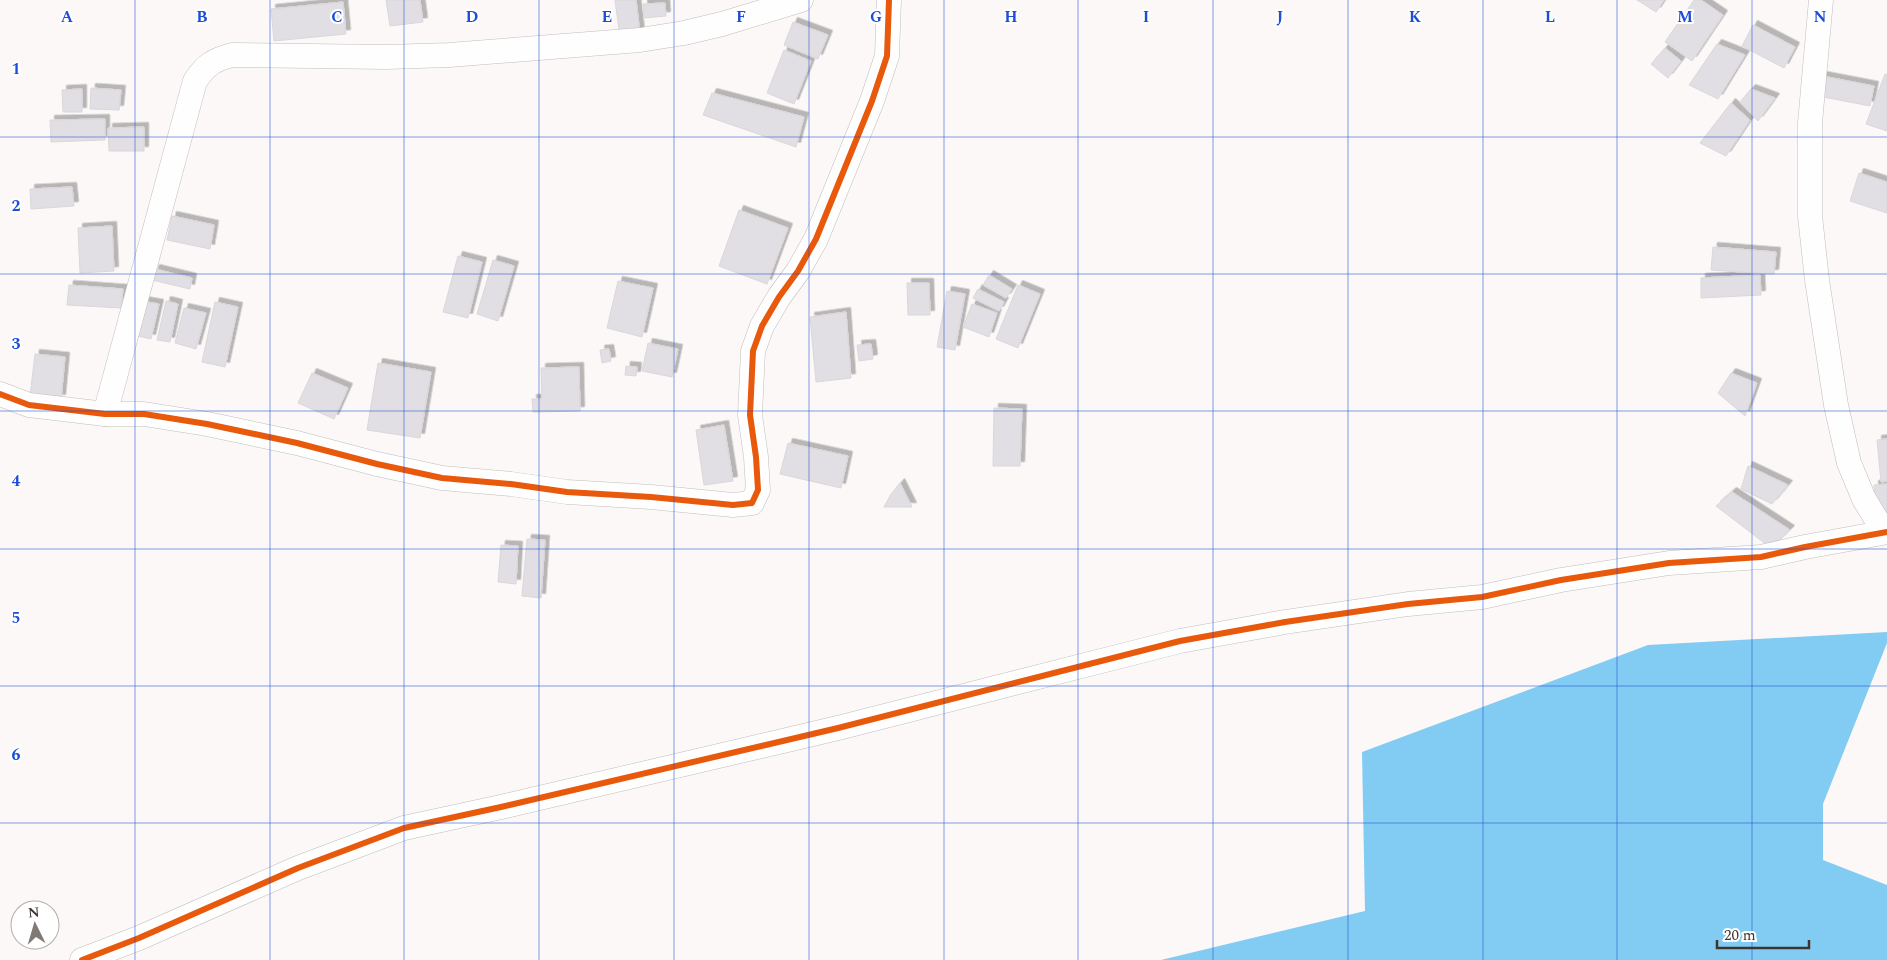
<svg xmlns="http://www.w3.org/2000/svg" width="1887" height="960" font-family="Spectral,serif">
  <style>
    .water { fill: #82ccf3 }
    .building { fill: #e2dfe4; stroke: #d9d7dc; filter: url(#shadow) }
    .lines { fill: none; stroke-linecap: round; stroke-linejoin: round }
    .street-casing { stroke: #c3bdba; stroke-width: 25 }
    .street { stroke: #fefefe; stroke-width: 24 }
    .cycleway-casing { stroke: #fff; stroke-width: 9 }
    .cycleway { stroke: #e8590c; stroke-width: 6 }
    .grid { fill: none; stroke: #1d4ed8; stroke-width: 1; stroke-opacity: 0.55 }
    .grid-label { font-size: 16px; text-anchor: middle; font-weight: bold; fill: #1d4ed8; stroke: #fff; stroke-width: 4; stroke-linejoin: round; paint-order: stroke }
  </style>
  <defs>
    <filter id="shadow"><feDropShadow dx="4.5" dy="-4.5" stdDeviation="0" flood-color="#0004"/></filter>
  </defs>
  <rect width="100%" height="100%" fill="#fbf8f7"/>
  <!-- water -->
  <path class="water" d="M1887 632V643L1823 804V860L1887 885V960H1161L1365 911 1362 752 1648 645Z"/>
  <!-- building -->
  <g class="building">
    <path d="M386 0H420L423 22 390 26Z"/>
    <path d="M615 0H636L640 34 620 37Z"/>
    <path d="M1637 0H1664L1656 12Z"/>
    <path d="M1694 0H1701L1723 15 1692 61 1665 42Z"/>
    <path d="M343 2 346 34 274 41 271 9Z"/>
    <path d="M665 3 666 16 644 18 643 4Z"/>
    <path d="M793 22 828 35 818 59 784 45Z"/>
    <path d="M1753 25 1795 47 1784 68 1742 46Z"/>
    <path d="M1717 44 1745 55 1718 99 1689 85Z"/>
    <path d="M1665 48 1681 61 1668 78 1651 64Z"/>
    <path d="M784 50 811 61 794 104 767 93Z"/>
    <path d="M1885 74 1887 75V131L1866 124Z"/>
    <path d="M1822 76 1874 86 1870 106 1818 96Z"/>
    <path d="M91 88 121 90 119 110 90 109Z"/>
    <path d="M82 89V112H63L62 90Z"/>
    <path d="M1751 89 1775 98 1758 121 1740 102Z"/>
    <path d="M712 93 804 117 796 147 703 115Z"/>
    <path d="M1731 103 1750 120 1726 156 1700 143Z"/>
    <path d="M105 119V140L51 142 50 120Z"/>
    <path d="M144 127V151H109L108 128Z"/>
    <path d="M1859 173 1887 182V213L1850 201Z"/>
    <path d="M72 187 74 206 31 209 30 189Z"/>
    <path d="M739 210 788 228 767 284 719 266Z"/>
    <path d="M172 216 214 225 210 249 167 240Z"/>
    <path d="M112 226 114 271 80 273 78 228Z"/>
    <path d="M1713 247 1776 252 1774 274 1711 270Z"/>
    <path d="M458 256 482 262 468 318 443 312Z"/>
    <path d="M493 260 514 266 498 321 477 314Z"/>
    <path d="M155 269 192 278 190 289 152 280Z"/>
    <path d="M989 275 1012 289 1006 298 983 285Z"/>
    <path d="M1760 275 1761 295 1701 298V278Z"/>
    <path d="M618 281 653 288 642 337 607 328Z"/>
    <path d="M907 283H929L930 315H908Z"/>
    <path d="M69 285 123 289 121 308 67 305Z"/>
    <path d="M1018 285 1040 294 1018 348 996 339Z"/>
    <path d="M978 289 1004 302 999 311 973 298Z"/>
    <path d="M947 291 965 294 955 350 937 347Z"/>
    <path d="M142 301 159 304 151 339 134 335Z"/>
    <path d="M166 301 178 304 170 342 157 340Z"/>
    <path d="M215 302 238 307 225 367 202 362Z"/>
    <path d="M972 304 997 313 989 337 963 327Z"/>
    <path d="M184 308 206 313 196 349 175 343Z"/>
    <path d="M846 312 851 378 816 382 810 317Z"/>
    <path d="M648 343 678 349 672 377 642 371Z"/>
    <path d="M871 344 873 359 859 361 857 345Z"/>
    <path d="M609 349 611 361 602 363 600 350Z"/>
    <path d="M35 354 65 357 61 399 30 396Z"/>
    <path d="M378 363 431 372 420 438 367 430Z"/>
    <path d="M626 366 637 367 636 376 625 375Z"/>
    <path d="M579 367 580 411 533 412 532 399H542L541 368Z"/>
    <path d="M312 373 348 388 334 419 298 403Z"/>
    <path d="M1731 373 1757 383 1745 416 1718 393Z"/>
    <path d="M994 408 1022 409 1020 466H993Z"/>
    <path d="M724 425 733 481 704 485 696 430Z"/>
    <path d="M1887 439V481L1881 482 1877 440Z"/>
    <path d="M788 443 848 456 841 488 780 474Z"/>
    <path d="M1748 466 1788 485 1772 504 1741 489Z"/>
    <path d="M900 483 912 507H884L891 494Z"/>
    <path d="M1887 484V515L1876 516 1874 485Z"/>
    <path d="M1732 492 1790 530 1771 548 1716 506Z"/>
    <path d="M527 539 545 540 541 598 522 596Z"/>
    <path d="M501 545 518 546 516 584 498 582Z"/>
  </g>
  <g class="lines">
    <defs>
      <g id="street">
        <path d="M1821 0 1810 123V216L1817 280 1836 405 1849 463 1864 499 1884 532"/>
        <path d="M0 394 29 405 105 414H144L207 424 297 443 377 464 442 478 511 484 567 492 651 497 733 505 752 503 758 490 756 457 750 415 753 351 762 326 779 297 798 271 816 239 872 101 887 56 889 0"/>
        <path d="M105 414 195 81C206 65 213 60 232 55L386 57 449 55 640 40 684 33 722 24 801 0"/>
        <path d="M82 960 139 938 298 868 404 828 501 807 838 728 1180 641 1285 622 1408 604 1482 597 1561 580 1669 563 1761 557 1805 547 1887 532"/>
      </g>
    </defs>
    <!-- street casing -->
    <use href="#street" class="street-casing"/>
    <!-- street -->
    <use href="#street" class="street"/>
    <defs>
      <g id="cycleway">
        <path d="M0 394 29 405 105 414H144L207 424 297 443 377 464 442 478 511 484 567 492 651 497 733 505 752 503 758 490 756 457 750 415 753 351 762 326 779 297 798 271 816 239 872 101 887 56 889 0"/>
        <path d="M82 960 139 938 298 868 404 828 501 807 838 728 1180 641 1285 622 1408 604 1482 597 1561 580 1669 563 1761 557 1805 547 1887 532"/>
      </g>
    </defs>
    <!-- cycleway casing -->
    <use href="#cycleway" class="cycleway-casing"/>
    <!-- cycleway -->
    <use href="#cycleway" class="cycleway"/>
  </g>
  <!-- grid -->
  <path class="grid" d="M135 0V960M270 0V960M404 0V960M539 0V960M674 0V960M809 0V960M944 0V960M1078 0V960M1213 0V960M1348 0V960M1483 0V960M1617 0V960M1752 0V960M0 137H1887M0 274H1887M0 411H1887M0 549H1887M0 686H1887M0 823H1887"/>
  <g class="grid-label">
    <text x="67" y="22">A</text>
    <text x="202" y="22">B</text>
    <text x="337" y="22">C</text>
    <text x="472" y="22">D</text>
    <text x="607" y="22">E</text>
    <text x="741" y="22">F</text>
    <text x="876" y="22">G</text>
    <text x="1011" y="22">H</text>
    <text x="1146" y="22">I</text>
    <text x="1280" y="22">J</text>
    <text x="1415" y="22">K</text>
    <text x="1550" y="22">L</text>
    <text x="1685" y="22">M</text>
    <text x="1820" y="22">N</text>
    <text x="16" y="74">1</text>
    <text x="16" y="211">2</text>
    <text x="16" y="349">3</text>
    <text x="16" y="486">4</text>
    <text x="16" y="623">5</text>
    <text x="16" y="760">6</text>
  </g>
  <!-- north arrow -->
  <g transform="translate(35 925) rotate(355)"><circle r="24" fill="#ffffff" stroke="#b2aeac"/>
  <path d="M0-4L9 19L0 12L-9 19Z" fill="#817975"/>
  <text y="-8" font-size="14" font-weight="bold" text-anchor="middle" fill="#3f342f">N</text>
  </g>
  <!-- scale -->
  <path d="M1717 940v8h92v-8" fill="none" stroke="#3f342f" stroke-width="2.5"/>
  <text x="1724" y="940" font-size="15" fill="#3f342f" stroke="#ffffff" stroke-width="4" paint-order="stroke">20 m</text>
</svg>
